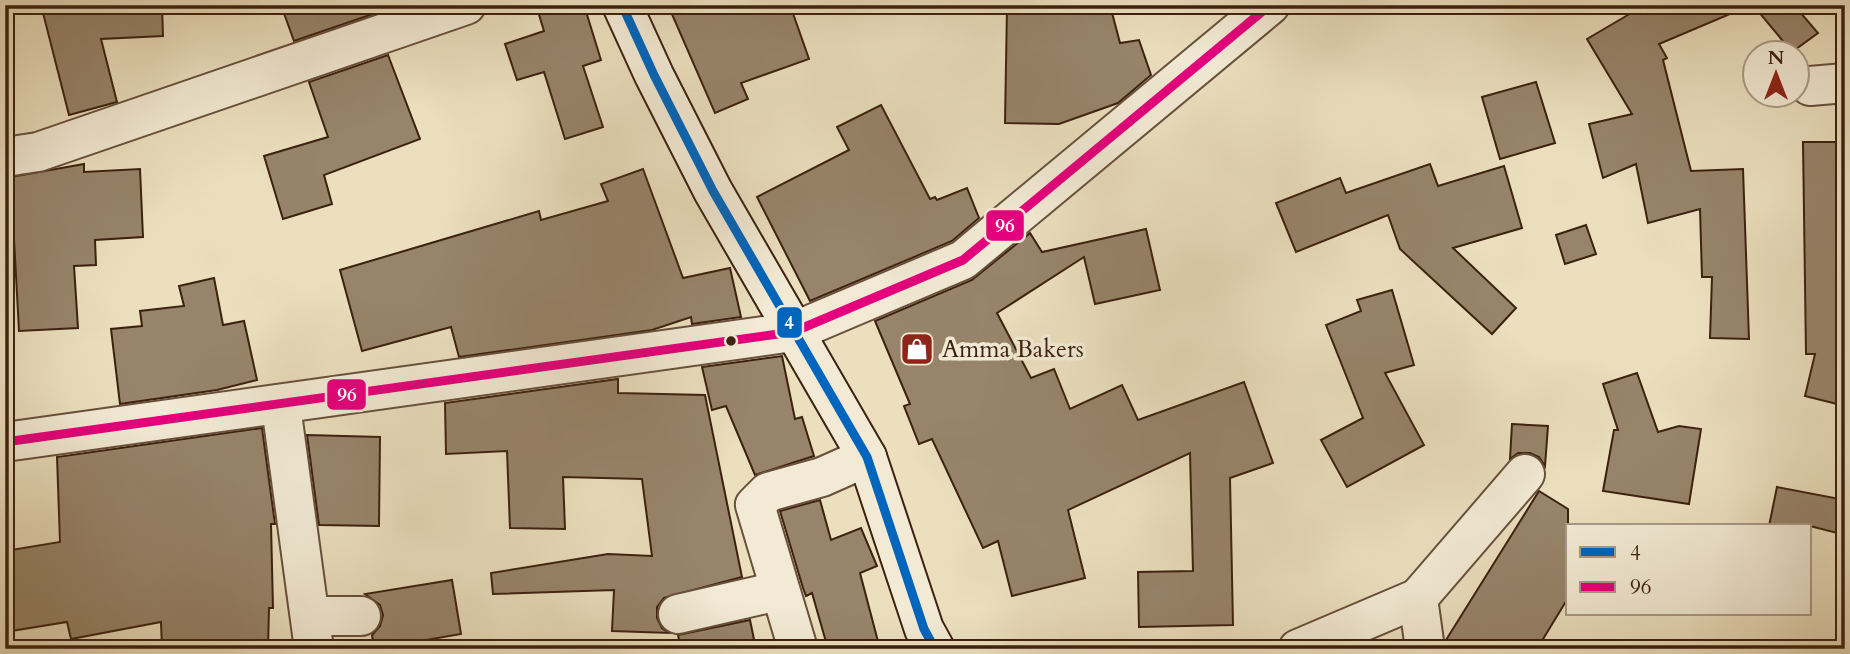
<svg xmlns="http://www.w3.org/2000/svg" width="1850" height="654" font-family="Cardo,serif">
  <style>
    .building { fill: #97846a; stroke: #3c210f; stroke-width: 2 }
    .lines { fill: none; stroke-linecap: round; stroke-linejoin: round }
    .street-casing { stroke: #68503b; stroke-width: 42 }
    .secondary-casing { stroke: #3c210f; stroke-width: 42 }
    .street { stroke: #f2ead5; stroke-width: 38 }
    .secondary { stroke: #f2ead5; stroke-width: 38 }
    .bus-1-casing { stroke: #f2ead5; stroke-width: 14 }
    .bus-2-casing { stroke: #f2ead5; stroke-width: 14 }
    .bus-1 { stroke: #0065bd; stroke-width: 9 }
    .bus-2 { stroke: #e5007d; stroke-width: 9 }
    .bus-dot { fill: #3c210f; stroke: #f2ead5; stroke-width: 2.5 }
    .labels { text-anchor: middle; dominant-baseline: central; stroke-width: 7; stroke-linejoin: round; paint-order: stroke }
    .poi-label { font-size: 24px; fill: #3c210f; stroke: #f2ead5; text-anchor: start }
    .line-badge { stroke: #f2ead5; stroke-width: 2.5 }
    .badge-label { font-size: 19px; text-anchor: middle; font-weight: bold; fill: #fff }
  </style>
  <rect width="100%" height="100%" fill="#ebdfbe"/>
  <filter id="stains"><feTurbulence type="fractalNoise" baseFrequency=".00286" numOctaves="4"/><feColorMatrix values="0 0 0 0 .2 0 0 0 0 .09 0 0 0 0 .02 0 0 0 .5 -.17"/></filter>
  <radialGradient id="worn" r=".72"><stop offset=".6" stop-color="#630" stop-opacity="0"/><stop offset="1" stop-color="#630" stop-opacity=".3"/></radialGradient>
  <!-- building -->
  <g class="building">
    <path d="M41 5H162L163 36 101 39 117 102 69 115Z"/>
    <path d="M281 5H370L373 14 294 41Z"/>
    <path d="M536 5H584L601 60 583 66 603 127 565 139 544 72 517 80 505 44 544 31Z"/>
    <path d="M668 5H790L809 59 741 83 748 99 715 113Z"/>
    <path d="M1110 5 1120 43 1139 40 1151 75 1118 103 1059 124 1005 123 1007 7Z"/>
    <path d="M1663 5H1751L1659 44 1667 58 1663 60 1691 171 1743 169 1749 339 1710 338 1712 277H1702L1700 209 1648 223 1636 164 1603 178 1589 124 1632 114 1587 39 1638 9 1641 14Z"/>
    <path d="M1753 5H1794L1818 33 1792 52Z"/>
    <path d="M388 55 420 139 324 175 332 204 283 219 264 156 328 137 309 82Z"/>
    <path d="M1536 82 1555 143 1500 159 1482 97Z"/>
    <path d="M881 105 930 199 935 197 937 200 967 188 979 218 952 241 810 301 757 197 849 150 837 127Z"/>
    <path d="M1803 142H1845V406L1805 396 1815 354H1806Z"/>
    <path d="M84 164V172L140 169 143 237 95 240 96 265 74 266 78 328 19 331 12 202 5 203V178Z"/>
    <path d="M1430 164 1438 186 1504 166 1522 228 1453 248 1516 308 1492 334 1400 249 1388 215 1296 252 1276 203 1340 178 1346 193Z"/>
    <path d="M643 169 683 278 730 268 741 317 692 324 691 317 652 330 459 357 451 327 362 351 340 270 539 211 541 220 608 201 601 184Z"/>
    <path d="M1586 225 1596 254 1565 264 1556 235Z"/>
    <path d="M1146 229 1160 290 1095 304 1084 257 997 313 1031 378 1054 369 1070 409 1122 385 1138 420 1244 382 1273 463 1230 478 1233 625 1139 627 1138 572 1193 571 1190 453 1068 510 1085 578 1012 596 998 541 983 548 932 439 919 444 904 406 910 404 875 321 972 280 1030 233 1042 252Z"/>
    <path d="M214 278 223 325 244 321 257 380 217 390 120 404 111 329 142 326 140 311 184 306 179 286Z"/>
    <path d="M1392 290 1414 365 1385 373 1424 445 1347 487 1321 440 1363 418 1326 325 1361 311 1357 300Z"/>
    <path d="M782 356 795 419 802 417 814 456 755 475 726 406 712 410 702 367Z"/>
    <path d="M1637 373 1658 432 1679 426 1701 429 1689 504 1603 491 1614 430H1618L1603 384Z"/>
    <path d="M618 379V393L705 395 742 577 664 598 657 607V618L662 628 669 633 612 631 614 590 493 594 491 573 608 554 652 556 642 479 563 477 565 529 510 528 507 451 446 454 445 403Z"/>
    <path d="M1512 424 1548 426 1545 466 1539 457 1530 453H1518L1510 459Z"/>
    <path d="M262 428 275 524H271L273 608H269L268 649H162L161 622 71 639 67 622 5 632V551L60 542 57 457Z"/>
    <path d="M307 435 380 437 379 526 319 525Z"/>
    <path d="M1777 487 1845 500V535L1810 526H1769Z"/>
    <path d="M1539 491 1568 509V598L1537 649H1446V640Z"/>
    <path d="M820 500 831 540 861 528 877 566 860 573 880 649H828L812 593 806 596 803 588 780 511Z"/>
    <path d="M452 580 461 634 374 649 372 635 380 626 383 615 380 605 365 594Z"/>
    <path d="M750 620 756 649H681L678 635Z"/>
  </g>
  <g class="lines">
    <defs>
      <g id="street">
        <path d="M1810 86 1845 83"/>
        <path d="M5 157 38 152 466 5"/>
        <path d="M281 406 314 649"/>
        <path d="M5 442 793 332 963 260 1270 5"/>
        <path d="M678 614 778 591"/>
        <path d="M310 616H361"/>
        <path d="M798 649 755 505 768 492 822 477 867 457"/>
        <path d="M1298 649 1418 598"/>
        <path d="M1425 649 1418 598 1525 474"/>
      </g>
      <path id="secondary" d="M622 5 654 75 713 191 867 457 924 629 935 649"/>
    </defs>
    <!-- street casing -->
    <use href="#street" class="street-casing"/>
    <!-- secondary casing -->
    <use href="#secondary" class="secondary-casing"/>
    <!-- street -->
    <use href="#street" class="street"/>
    <!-- secondary -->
    <use href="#secondary" class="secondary"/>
    <defs>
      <path id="bus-1" d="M622 5 654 75 713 191 867 457 924 629 935 649"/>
      <path id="bus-2" d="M5 442 793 332 963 260 1270 5"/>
    </defs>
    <!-- bus-1 casing -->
    <use href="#bus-1" class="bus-1-casing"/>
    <!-- bus-2 casing -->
    <use href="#bus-2" class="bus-2-casing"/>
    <!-- bus-1 -->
    <use href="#bus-1" class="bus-1"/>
    <!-- bus-2 -->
    <use href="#bus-2" class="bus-2"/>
  </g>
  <!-- icons -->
  <defs>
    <symbol id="shop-square" viewBox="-11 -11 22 22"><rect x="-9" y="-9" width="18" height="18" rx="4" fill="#8f2418" stroke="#f2ead5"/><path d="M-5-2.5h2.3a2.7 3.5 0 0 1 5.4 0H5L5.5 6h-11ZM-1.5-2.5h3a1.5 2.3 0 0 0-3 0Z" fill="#fff"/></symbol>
  </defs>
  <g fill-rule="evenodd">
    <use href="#shop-square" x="898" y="330" width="38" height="38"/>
  </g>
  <!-- markers -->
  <circle class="bus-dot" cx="731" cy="341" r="6"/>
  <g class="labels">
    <!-- poi labels -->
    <g class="poi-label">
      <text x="942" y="349">Amma Bakers</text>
    </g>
  </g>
  <g class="line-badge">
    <rect x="985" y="209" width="40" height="33" rx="7" fill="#e5007d"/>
    <rect x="776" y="306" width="27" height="33" rx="7" fill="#0065bd"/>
    <rect x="326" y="378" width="41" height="33" rx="7" fill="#e5007d"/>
  </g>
  <g class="badge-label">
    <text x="1005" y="232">96</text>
    <text x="789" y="329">4</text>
    <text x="347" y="401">96</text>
  </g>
  <!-- margin -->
  <rect width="1850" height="654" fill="none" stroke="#ebdfbe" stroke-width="28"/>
  <rect x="7" y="7" width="1836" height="640" fill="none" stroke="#3c210f" stroke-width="3.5"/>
  <rect x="14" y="14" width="1822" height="626" fill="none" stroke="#3c210f" stroke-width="2"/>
  <!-- legend -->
  <rect x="1566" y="524" width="245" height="91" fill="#f2ead5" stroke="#a99a86" stroke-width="2"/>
  <rect x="1580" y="547" width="35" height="10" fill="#0065bd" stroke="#a99a86" stroke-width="2"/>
  <text x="1630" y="560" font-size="21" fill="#3c210f">4</text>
  <rect x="1580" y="582" width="35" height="10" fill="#e5007d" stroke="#a99a86" stroke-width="2"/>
  <text x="1630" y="594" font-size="21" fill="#3c210f">96</text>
  <!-- north arrow -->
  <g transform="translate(1776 74)"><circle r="33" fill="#f2ead5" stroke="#a99a86" stroke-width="2"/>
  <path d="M0-5L12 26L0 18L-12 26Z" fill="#8f2418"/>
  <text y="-10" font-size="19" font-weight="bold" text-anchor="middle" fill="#3c210f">N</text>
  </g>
  <rect width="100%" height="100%" filter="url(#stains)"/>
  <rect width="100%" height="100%" fill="url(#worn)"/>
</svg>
